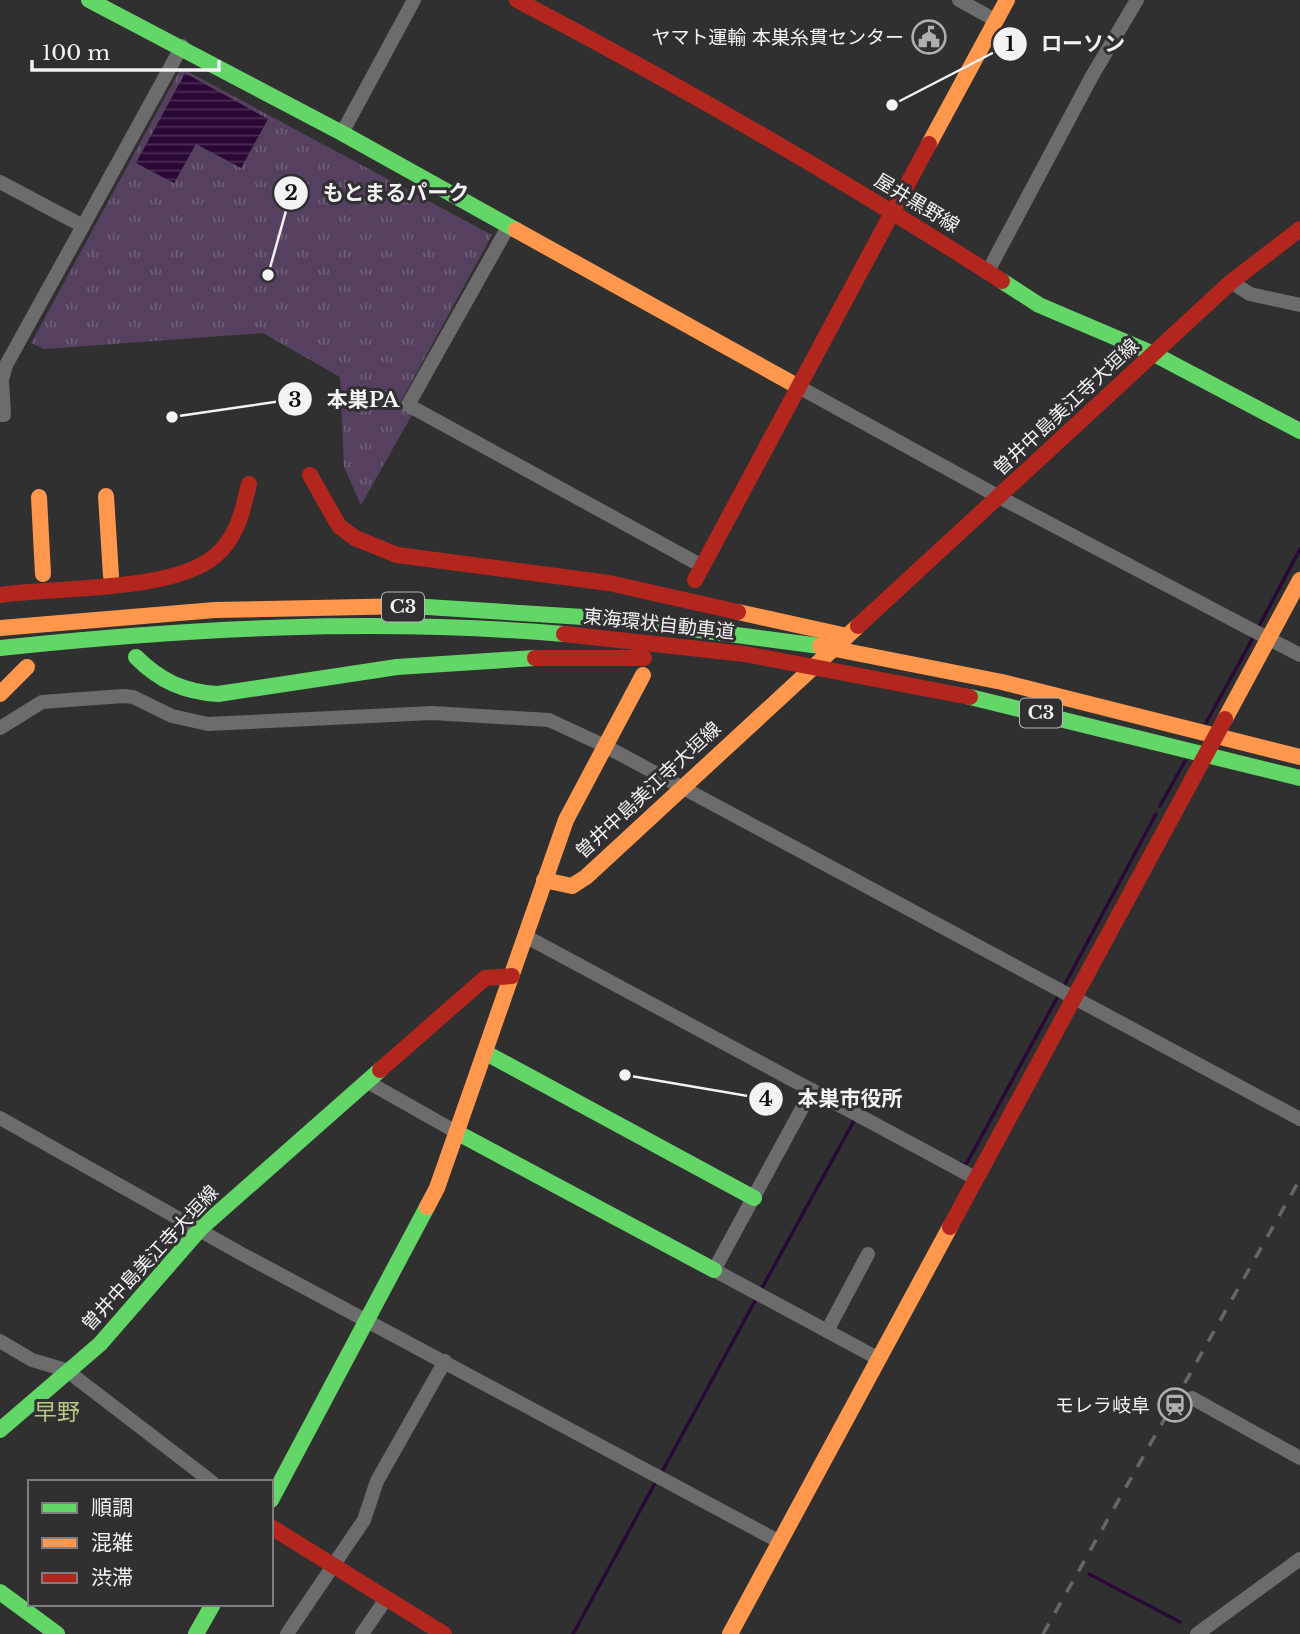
<svg xmlns="http://www.w3.org/2000/svg" width="1300" height="1634" font-family="'Libre Baskerville','Noto Sans JP',serif">
  <style>
    .grass { fill: url(#grass-tufts) }
    .water { fill: url(#water-rules) }
    .lines { fill: none; stroke-linecap: round; stroke-linejoin: round }
    .stream { stroke: #2a0836; stroke-width: 3.5 }
    .street { stroke: #6c6c6c; stroke-width: 14 }
    .fast { stroke: #63d668; stroke-width: 16 }
    .slow { stroke: #ff974d; stroke-width: 16 }
    .jam { stroke: #b3261e; stroke-width: 16 }
    .rail { stroke: #686768; stroke-width: 3.5; stroke-dasharray: 12 12; stroke-linecap: butt }
    .labels { text-anchor: middle; dominant-baseline: central; stroke-width: 6; stroke-linejoin: round; paint-order: stroke }
    .shield { fill: #312f32; stroke: #b9b8ba; stroke-width: 2 }
    .shield-label { font-size: 18px; font-weight: bold; fill: #f3f2f4 }
    .poi-label { font-size: 19px; fill: #f3f2f4; stroke: #312f32; text-anchor: end }
    .street-label { font-size: 19px; fill: #f3f2f4; stroke: #312f32 }
    .quarter-label { font-size: 23px; fill: #b5cb82; stroke: #312f32 }
    .leader { fill: none; stroke: #f3f2f4; stroke-width: 2.5 }
    .callout-dot { fill: #f3f2f4; stroke: #312f32; stroke-width: 2.5 }
    .mark-label { font-size: 21px; text-anchor: middle; font-weight: bold; fill: #111 }
    .callout-label { font-size: 21px; text-anchor: middle; font-weight: bold; fill: #f3f2f4; stroke: #312f32; stroke-width: 6; stroke-linejoin: round; paint-order: stroke }
  </style>
  <defs>
    <pattern id="grass-tufts" width="24" height="20" patternUnits="userSpaceOnUse" patternTransform="scale(1.75)"><rect width="24" height="20" fill="#55415f"/><path d="M3 7l-1-3M5 7V3M7 7l1-3M15 17l-1-3M17 17v-4M19 17l1-3" fill="none" stroke="#6e5d77"/></pattern>
    <pattern id="water-rules" width="6" height="5" patternUnits="userSpaceOnUse" patternTransform="scale(1.75)"><rect width="6" height="5" fill="#2a0836"/><path d="M0 2.5h6" fill="none" stroke="#492c54"/></pattern>
  </defs>
  <rect width="100%" height="100%" fill="#313031"/>
  <!-- grass -->
  <path class="grass" d="M181 68 492 235 399 405 413 413 361 505 344 467 340 377 263 333 44 349 31 343Z"/>
  <!-- water -->
  <path class="water" d="M185 73 268 119 241 168 196 144 174 183 136 163Z"/>
  <g class="lines">
    <!-- stream -->
    <g class="stream">
      <path d="M1259 626 1300 549"/>
      <path d="M1206 723 1254 636"/>
      <path d="M1160 806 1185 761"/>
      <path d="M1064 986 1156 814"/>
      <path d="M961 1163 965 1165 968 1161 1057 998"/>
      <path d="M761 1290 856 1117"/>
      <path d="M663 1470 756 1299"/>
      <path d="M1089 1574 1180 1622"/>
      <path d="M573 1634 655 1483"/>
    </g>
    <!-- street -->
    <g class="street">
      <path d="M959 0 995 20"/>
      <path d="M342 133 414 0"/>
      <path d="M0 182 83 226 182 46"/>
      <path d="M508 227 408 405 702 566"/>
      <path d="M987 273 1092 76 1137 0"/>
      <path d="M1231 282 1250 294 1300 305"/>
      <path d="M797 386 1001 498 1300 655"/>
      <path d="M0 415H4L2 380 6 365 83 226"/>
      <path d="M0 728 42 702 123 696 133 697 172 716 208 724 432 713 549 720 605 746 1300 1119"/>
      <path d="M525 936 975 1178"/>
      <path d="M366 1081 458 1133"/>
      <path d="M812 1090 714 1270 879 1359"/>
      <path d="M0 1118 240 1253 780 1542"/>
      <path d="M827 1331 868 1254"/>
      <path d="M0 1341 32 1360 66 1370 212 1482"/>
      <path d="M1192 1398 1300 1458"/>
      <path d="M287 1634 364 1520 377 1481 445 1361"/>
      <path d="M362 1634 386 1599"/>
      <path d="M1197 1634 1300 1559"/>
    </g>
    <!-- fast -->
    <g class="fast">
      <path d="M89 0 342 133 516 230"/>
      <path d="M1002 281 1039 305 1154 354 1300 431"/>
      <path d="M411 606 615 619 820 646"/>
      <path d="M0 648C187 628 376 618 564 634"/>
      <path d="M136 657C160 681 184 692 218 694L397 667 535 658"/>
      <path d="M970 697 1300 778"/>
      <path d="M486 1053 754 1198"/>
      <path d="M458 1133 714 1270"/>
      <path d="M0 1430 100 1344 201 1228 380 1070"/>
      <path d="M271 1500 427 1207"/>
      <path d="M0 1592 57 1634"/>
      <path d="M196 1634 213 1604"/>
    </g>
    <!-- slow -->
    <g class="slow">
      <path d="M929 144 1007 0"/>
      <path d="M516 230 797 386"/>
      <path d="M106 496 111 576"/>
      <path d="M39 497 43 574"/>
      <path d="M738 612 847 636"/>
      <path d="M0 628 215 610 411 606"/>
      <path d="M820 646 1002 682 1300 757"/>
      <path d="M0 694 27 667"/>
      <path d="M1225 719 1300 580"/>
      <path d="M544 880 572 886 586 877 858 626"/>
      <path d="M427 1207 437 1188 566 820 643 675"/>
      <path d="M730 1634 950 1227"/>
    </g>
    <!-- jam -->
    <g class="jam">
      <path d="M517 0C683 87 844 180 1002 281"/>
      <path d="M310 475 339 526 355 538 397 555 609 583 738 612"/>
      <path d="M695 580 929 144"/>
      <path d="M0 595C57 587 173 592 215 556 237 538 243 510 249 484"/>
      <path d="M858 626 1231 282 1300 229"/>
      <path d="M564 634 745 654 970 697"/>
      <path d="M535 658H644"/>
      <path d="M380 1070 485 978 512 976"/>
      <path d="M950 1227 1225 719"/>
      <path d="M271 1527 444 1634"/>
    </g>
    <!-- rail -->
    <path class="rail" d="M1043 1634 1300 1179"/>
  </g>
  <!-- icons -->
  <defs>
    <symbol id="civic-ring" viewBox="-11 -11 22 22"><circle r="9.5" fill="#312f32" stroke="#afaeb0" stroke-width="1.5"/><path d="M-.6-6.5H3V-4.5H.6V-3L4-1V1h2V6H-6V1h2V-1L-.6-3ZM-1.2 2.5V6h2.4V2.5Z" fill="#afaeb0"/></symbol>
    <symbol id="station-ring" viewBox="-11 -11 22 22"><circle r="9.5" fill="#312f32" stroke="#afaeb0" stroke-width="1.5"/><path d="M-3-6H3Q5-6 5-4V2Q5 4 3 4L4.5 6H3L1.5 4h-3L-3 6H-4.5L-3 4Q-5 4-5 2V-4Q-5-6-3-6ZM-3.5-4v3h7v-3ZM-3.5 1v1.5H-2V1ZM2 1v1.5H3.5V1Z" fill="#afaeb0"/></symbol>
  </defs>
  <g fill-rule="evenodd">
    <use href="#civic-ring" x="910" y="18" width="38" height="38"/>
    <use href="#station-ring" x="1156" y="1386" width="38" height="38"/>
  </g>
  <g class="labels">
    <!-- shield labels -->
    <g class="shield">
      <rect x="382" y="592.5" width="42" height="29" rx="5"/>
      <rect x="1020" y="698.5" width="42" height="29" rx="5"/>
    </g>
    <g class="shield-label">
      <text x="403" y="607">C3</text>
      <text x="1041" y="713">C3</text>
    </g>
    <!-- poi labels -->
    <g class="poi-label">
      <text x="904" y="37">ヤマト運輸 本巣糸貫センター</text>
      <text x="1150" y="1405">モレラ岐阜</text>
    </g>
    <!-- street labels -->
    <g class="street-label">
      <text transform="translate(917 203) rotate(31)">屋井黒野線</text>
      <text transform="translate(1066 407) rotate(-43)">曽井中島美江寺大垣線</text>
      <text transform="translate(659 624) rotate(6)">東海環状自動車道</text>
      <text transform="translate(648 790) rotate(-43)">曽井中島美江寺大垣線</text>
      <text transform="translate(150 1258) rotate(-47)">曽井中島美江寺大垣線</text>
    </g>
    <!-- quarter labels -->
    <g class="quarter-label">
      <text x="57" y="1412">早野</text>
    </g>
  </g>
  <!-- callouts -->
  <path class="leader" d="M892 105L1010 44M268 275L291 193M172 417L295 399M625 1075L766 1099"/>
  <g class="callout-dot">
    <circle cx="892" cy="105" r="7"/>
    <circle cx="268" cy="275" r="7"/>
    <circle cx="172" cy="417" r="7"/>
    <circle cx="625" cy="1075" r="7"/>
    <circle cx="1010" cy="44" r="18"/>
    <circle cx="291" cy="193" r="18"/>
    <circle cx="295" cy="399" r="18"/>
    <circle cx="766" cy="1099" r="18"/>
  </g>
  <g class="mark-label">
    <text x="1010" y="51">1</text>
    <text x="291" y="200">2</text>
    <text x="295" y="407">3</text>
    <text x="766" y="1106">4</text>
  </g>
  <g class="callout-label">
    <text x="1083" y="51">ローソン</text>
    <text x="396" y="200">もとまるパーク</text>
    <text x="363" y="407">本巣PA</text>
    <text x="850" y="1106">本巣市役所</text>
  </g>
  <!-- legend -->
  <rect x="28" y="1480" width="245" height="126" fill="#312f32" stroke="#7f7d80" stroke-width="2"/>
  <rect x="42" y="1503" width="35" height="10" fill="#63d668" stroke="#7f7d80" stroke-width="2"/>
  <text x="91" y="1515" font-size="21" fill="#f3f2f4">順調</text>
  <rect x="42" y="1538" width="35" height="10" fill="#ff974d" stroke="#7f7d80" stroke-width="2"/>
  <text x="91" y="1550" font-size="21" fill="#f3f2f4">混雑</text>
  <rect x="42" y="1573" width="35" height="10" fill="#b3261e" stroke="#7f7d80" stroke-width="2"/>
  <text x="91" y="1585" font-size="21" fill="#f3f2f4">渋滞</text>
  <!-- scale -->
  <path d="M32 60v10h187v-10" fill="none" stroke="#f3f2f4" stroke-width="3.5"/>
  <text x="42" y="60" font-size="21" fill="#f3f2f4" stroke="#312f32" stroke-width="5" paint-order="stroke">100 m</text>
</svg>
